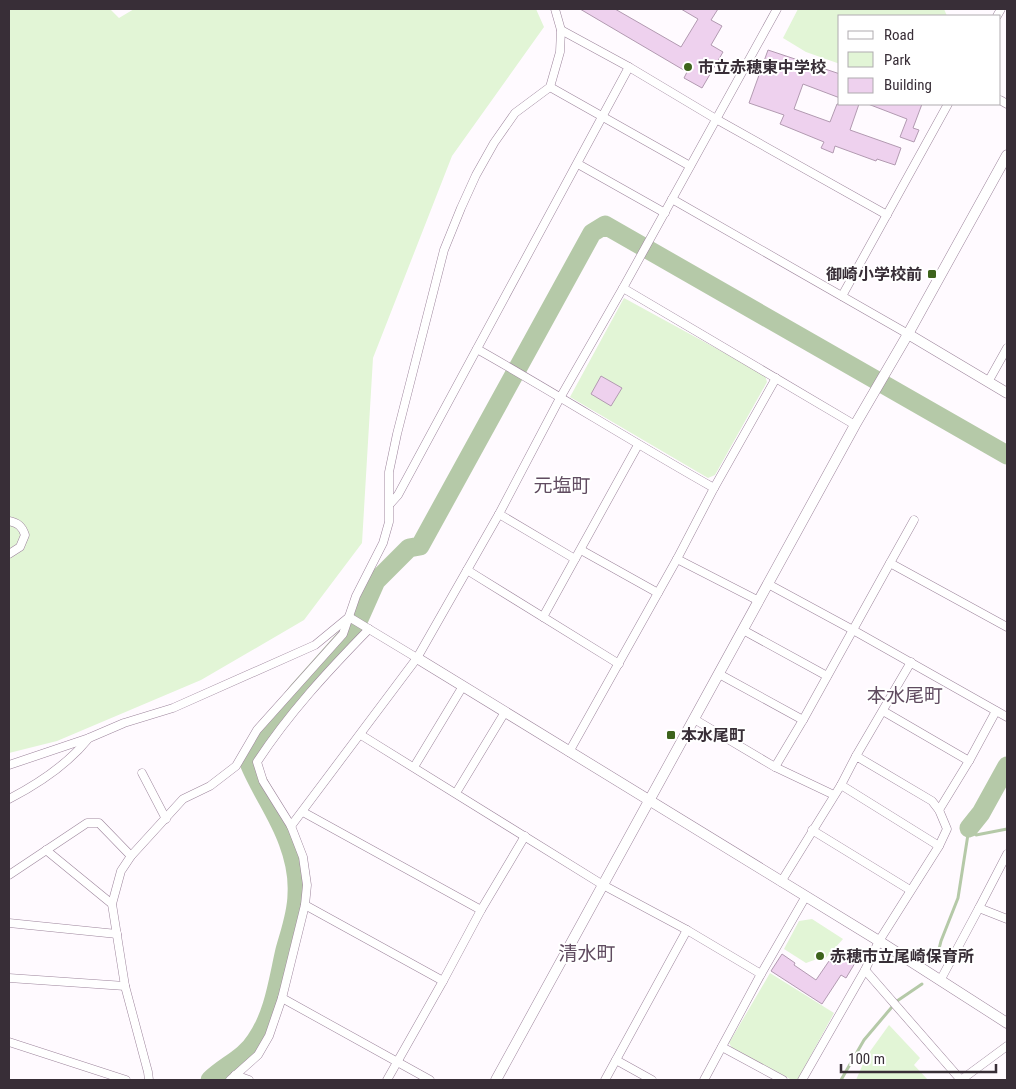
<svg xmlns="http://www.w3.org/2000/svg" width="1016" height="1089" font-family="'Roboto Condensed','Noto Sans JP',sans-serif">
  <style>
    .green { fill: #e2f5d6 }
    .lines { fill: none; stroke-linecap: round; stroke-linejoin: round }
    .stream { stroke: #b5c9a8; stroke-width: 3 }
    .river { stroke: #b5c9a8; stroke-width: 19 }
    .building { fill: #eed1ee; stroke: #b29ab1 }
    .minor-casing { stroke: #9d859c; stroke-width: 9 }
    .tertiary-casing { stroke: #9d859c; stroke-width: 11 }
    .minor { stroke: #fff; stroke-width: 8 }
    .tertiary { stroke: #fff; stroke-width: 10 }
    .poi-dot { fill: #3d631c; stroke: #fff; stroke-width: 2 }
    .labels { text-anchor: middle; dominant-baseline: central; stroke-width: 4; stroke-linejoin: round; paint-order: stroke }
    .poi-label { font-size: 16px; font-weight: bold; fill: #382e37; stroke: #fff; text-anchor: start }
    .quarter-label { font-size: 19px; fill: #604b60; stroke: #fff }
  </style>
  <rect width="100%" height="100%" fill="#fffaff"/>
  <!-- green -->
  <g class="green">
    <path d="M9 9H110L119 18 134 9H536L544 27 452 156 373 358 362 543 304 620 201 680 57 741 9 753Z"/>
    <path d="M798 9H944L947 16H840V64L806 52 783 38Z"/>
    <path d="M624 298 765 375 767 382 715 475 708 478 570 397Z"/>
    <path d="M812 919 843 939 823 961 817 959 806 963 784 949 799 921Z"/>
    <path d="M770 973 834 1013 798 1079 792 1080 732 1048 729 1043Z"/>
    <path d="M889 1025 920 1058 914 1065 928 1080H856L866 1057Z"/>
  </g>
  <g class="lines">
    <!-- stream -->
    <g class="stream">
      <path d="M970 829 976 835 1007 829"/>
      <path d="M936 961 941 941 958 898 969 828"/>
      <path d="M841 1080 864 1040 897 1001 922 984"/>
    </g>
    <!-- river -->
    <g class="river">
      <path d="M969 828 981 813 1007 766"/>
      <path d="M210 1080C224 1066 245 1058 256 1040 274 1014 278 980 285 950 290 932 297 913 297 894 298 877 294 858 288 842 278 814 260 790 249 763L253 753 270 727 298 691 356 626 376 581 409 548 420 546 592 233 605 225 1007 455"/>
    </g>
  </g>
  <!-- building -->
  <g class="building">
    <path d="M580 9H615L681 47 698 19 681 9H718L711 20 722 26 711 45 723 52 702 88 684 78 687 72Z"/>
    <path d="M768 50 840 74V98L803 84 794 109 830 122 837 104H859L850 130 901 148 895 165 877 159 876 161 835 146 833 153 821 148 824 142 780 124 784 115 749 103Z"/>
    <path d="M868 104H922L913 128 919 130 914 142 900 137 907 119Z"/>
    <path d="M601 376 622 388 611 406 591 394Z"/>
    <path d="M782 954 795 963 794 965 816 980 829 961 835 965 842 955 855 963 846 978 841 975 822 1004 771 971Z"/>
  </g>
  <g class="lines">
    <defs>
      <g id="minor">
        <path d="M997 16 1001 9"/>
        <path d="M561 30 629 67 716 119 887 215"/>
        <path d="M550 87 690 166"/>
        <path d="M1000 100 1007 104"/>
        <path d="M578 164 665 213"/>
        <path d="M672 199 908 334"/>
        <path d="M623 288 855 425"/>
        <path d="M842 296 948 104"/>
        <path d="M477 349C557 394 634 443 714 488"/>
        <path d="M988 382 1007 348"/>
        <path d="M390 504 398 495 629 67"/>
        <path d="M499 514 575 559"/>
        <path d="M9 521C18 523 22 526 25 535L20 547 9 554"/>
        <path d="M581 550 658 593"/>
        <path d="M677 559 759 601"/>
        <path d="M890 563 914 520"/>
        <path d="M467 570 619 664"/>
        <path d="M768 584 853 630 1007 717"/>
        <path d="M349 617 417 658"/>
        <path d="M543 617 638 445"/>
        <path d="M743 630 827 676"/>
        <path d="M719 674 803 720"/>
        <path d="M883 711 969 761"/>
        <path d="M694 719 775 767 834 795"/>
        <path d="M361 735 603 885 687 930 761 974"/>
        <path d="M569 752 677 559 714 488 776 378"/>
        <path d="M856 756 911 662"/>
        <path d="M9 765 89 738 124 723 173 708 315 645 349 617"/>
        <path d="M414 767 463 686"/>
        <path d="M775 767 803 720 890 563 1007 627"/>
        <path d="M142 773 166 819"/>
        <path d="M841 785 939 846"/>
        <path d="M456 793 505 712"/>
        <path d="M9 799C38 784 68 764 89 738"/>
        <path d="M939 810 969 761 996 711"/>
        <path d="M303 812 481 910"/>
        <path d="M291 826 417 658 499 514 560 398 623 288 777 9"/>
        <path d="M812 830 910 890"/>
        <path d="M46 850 112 904"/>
        <path d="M1007 854 979 908 1007 919"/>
        <path d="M9 875 87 823H99L131 856"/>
        <path d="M781 882 841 785 856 756 932 801 939 810 947 829 939 846 879 941 865 970 802 1080"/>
        <path d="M305 905 443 981"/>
        <path d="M9 923 117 934"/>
        <path d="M865 970 961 1080"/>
        <path d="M9 978 125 986"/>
        <path d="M941 979 979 908"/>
        <path d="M282 998 430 1080"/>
        <path d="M9 1042 126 1080"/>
        <path d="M722 1047 783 1080"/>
        <path d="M616 1060 652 1080"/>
        <path d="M235 1075 249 1080"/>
        <path d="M149 1080 148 1072 125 986 112 904 121 871 131 856 183 799 210 786 236 766 257 730 343 634 356 596 383 543 389 522V472L397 434 444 250 461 208 476 175 494 143 515 113 550 87 560 52 561 30 555 9"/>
        <path d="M230 1080 258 1055 269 1036 282 998 305 905 307 885 303 857 291 826 263 781 257 762C289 713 328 671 369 629"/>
        <path d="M387 1080 443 981 481 910 525 836"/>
        <path d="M605 1080 687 930"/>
        <path d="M704 1080 761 974 806 896"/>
        <path d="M961 1080 1007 1046"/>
      </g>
      <g id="tertiary">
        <path d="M908 334 1007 393"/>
        <path d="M417 658 879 941 1007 1023"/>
        <path d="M496 1080 855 425 908 334 1007 155"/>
      </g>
    </defs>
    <!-- minor casing -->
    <use href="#minor" class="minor-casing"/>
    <!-- tertiary casing -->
    <use href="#tertiary" class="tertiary-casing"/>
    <!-- minor -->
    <use href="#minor" class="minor"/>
    <!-- tertiary -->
    <use href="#tertiary" class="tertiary"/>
  </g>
  <!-- markers -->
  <g class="poi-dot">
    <circle cx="688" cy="67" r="5"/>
    <rect x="927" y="269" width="10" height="10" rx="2.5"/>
    <rect x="666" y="730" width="10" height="10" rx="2.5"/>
    <circle cx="820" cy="956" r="5"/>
  </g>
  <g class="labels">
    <!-- poi labels -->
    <g class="poi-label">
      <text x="698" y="67">市立赤穂東中学校</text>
      <text x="922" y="274" text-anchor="end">御崎小学校前</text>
      <text x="681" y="735">本水尾町</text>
      <text x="830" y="956">赤穂市立尾崎保育所</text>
    </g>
    <!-- quarter labels -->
    <g class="quarter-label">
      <text x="562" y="485">元塩町</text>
      <text x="905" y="695">本水尾町</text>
      <text x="587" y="953">清水町</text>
    </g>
  </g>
  <!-- border -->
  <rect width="1016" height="1089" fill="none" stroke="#382e37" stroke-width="20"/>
  <!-- legend -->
  <rect x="838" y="15" width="162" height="90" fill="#ffffff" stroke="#afabaf"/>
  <rect x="848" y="31" width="25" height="8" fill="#ffffff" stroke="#afabaf"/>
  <text x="884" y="40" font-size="15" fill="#382e37">Road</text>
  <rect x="848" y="52" width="25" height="15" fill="#e2f5d6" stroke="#afabaf"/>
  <text x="884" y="65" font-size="15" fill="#382e37">Park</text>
  <rect x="848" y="78" width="25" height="15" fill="#eed1ee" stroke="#afabaf"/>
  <text x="884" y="90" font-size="15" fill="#382e37">Building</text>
  <!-- scale -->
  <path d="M841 1064v8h155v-8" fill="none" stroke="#382e37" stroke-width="2.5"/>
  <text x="848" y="1064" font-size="15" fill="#382e37" stroke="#ffffff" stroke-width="4" paint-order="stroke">100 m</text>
</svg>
